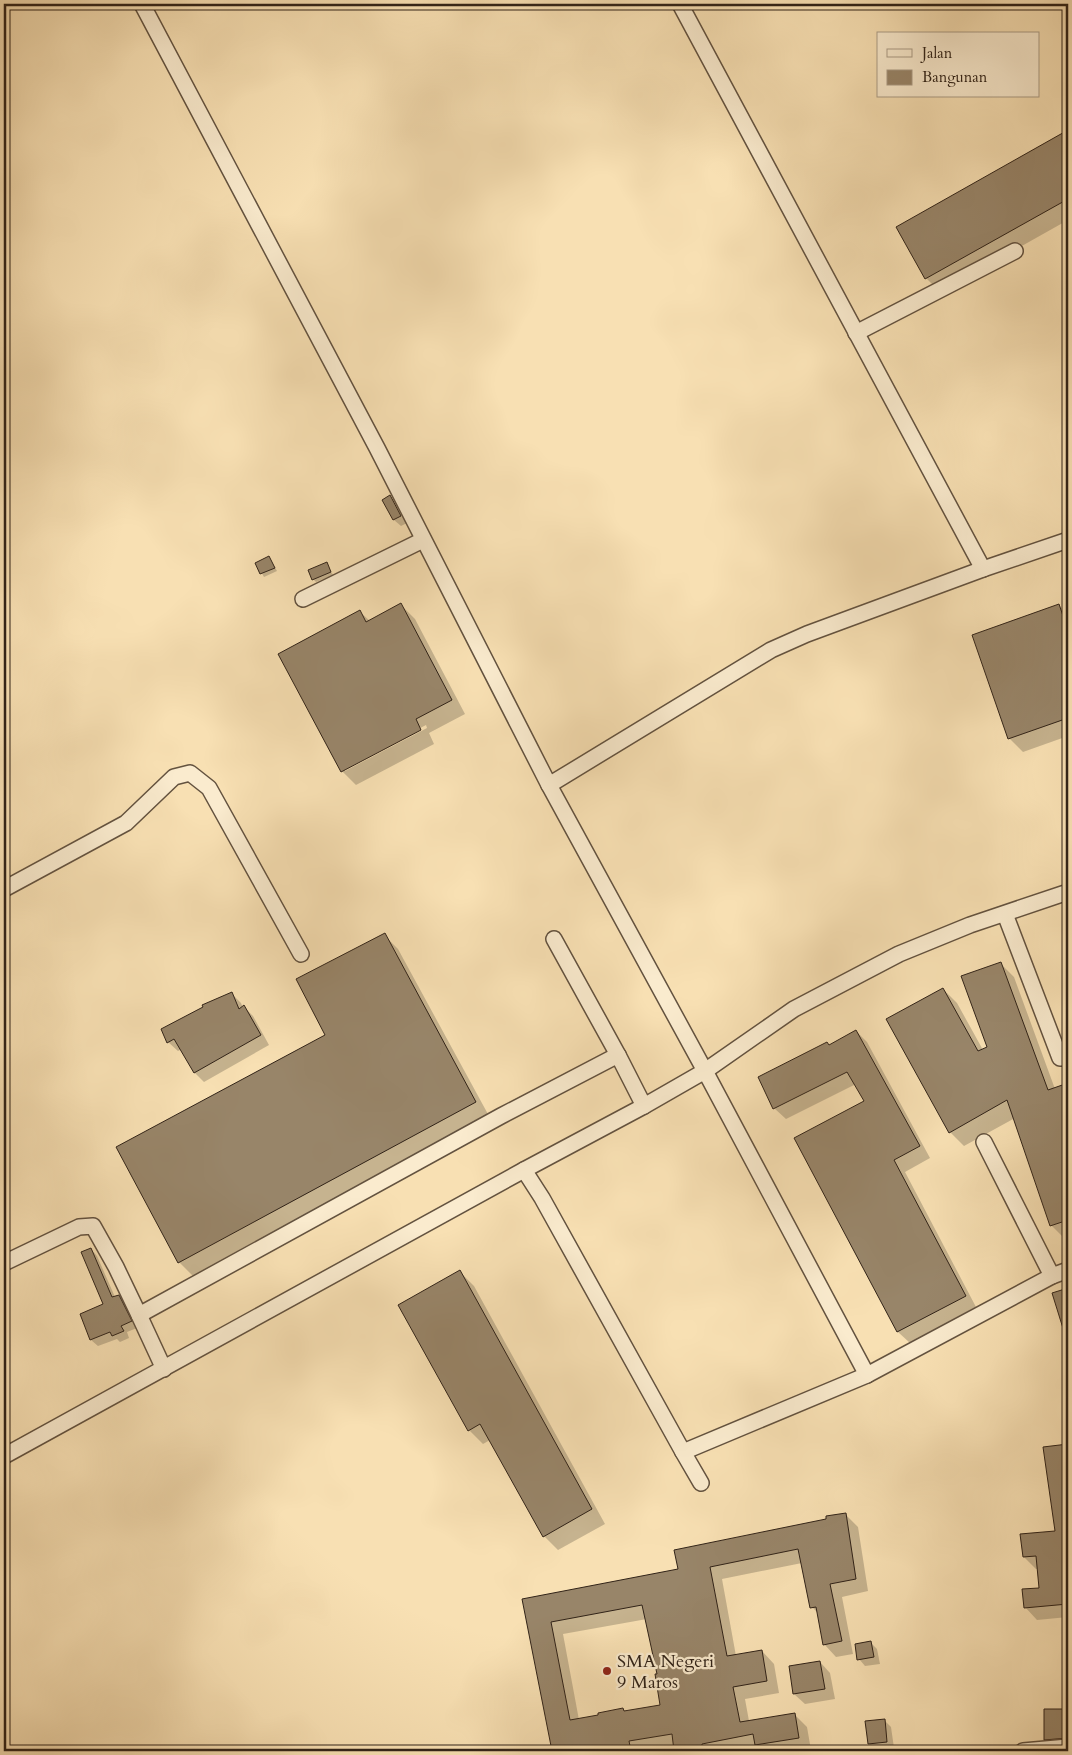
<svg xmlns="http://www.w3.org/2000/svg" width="1072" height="1755" font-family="Cardo,serif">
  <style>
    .shadow { fill: #0003; fill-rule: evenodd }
    .building { fill: #988569; stroke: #312318; fill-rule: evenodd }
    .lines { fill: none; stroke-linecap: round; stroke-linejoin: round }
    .minor-casing { stroke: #63523f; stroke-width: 18 }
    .minor { stroke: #faebce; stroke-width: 15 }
    .poi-dot { fill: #8f2418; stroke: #faebce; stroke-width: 2 }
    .labels { text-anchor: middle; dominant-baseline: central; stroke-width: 4.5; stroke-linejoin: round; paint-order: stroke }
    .poi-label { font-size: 18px; fill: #312318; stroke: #faebce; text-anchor: start }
  </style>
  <rect width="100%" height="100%" fill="#f8e0b3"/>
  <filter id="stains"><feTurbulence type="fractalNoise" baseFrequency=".004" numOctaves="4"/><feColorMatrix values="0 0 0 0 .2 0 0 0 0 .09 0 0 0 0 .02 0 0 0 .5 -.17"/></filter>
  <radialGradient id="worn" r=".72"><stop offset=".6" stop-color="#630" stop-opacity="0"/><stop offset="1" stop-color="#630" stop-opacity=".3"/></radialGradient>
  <!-- shadow -->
  <g class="shadow">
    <path d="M1068 132V220L940 292 926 278 898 227Z"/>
    <path d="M390 496 397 503 407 523 401 526 394 520 384 500Z"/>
    <path d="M269 557 277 571 264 577 256 563Z"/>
    <path d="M326 563 333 575 316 582 313 579Z"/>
    <path d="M401 605 415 619 465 714 429 733 434 744 356 785 342 771 360 612 370 621ZM426 725 427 728 345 771V768Z"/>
    <path d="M1059 605 1068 615V736L1023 752 1009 738Z"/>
    <path d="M384 935 398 949 489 1116 193 1276 179 1262 327 1035Z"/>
    <path d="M1000 963 1014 977 1055 1089 1068 1084V1238L1065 1239 1051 1225 1015 1118 964 1146 950 1132 943 989 957 1003 983 1050 989 1048Z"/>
    <path d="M232 994 241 1003 243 1008 244 1007 253 1016 269 1045 204 1082 195 1073 182 1049 178 1051 168 1042Z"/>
    <path d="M856 1031 867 1042 930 1158 905 1172 976 1307 910 1343 898 1332 796 1139 865 1102 856 1084 786 1119 774 1108 829 1046Z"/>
    <path d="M91 1249 97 1256 115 1297 119 1296 125 1303 137 1328 127 1332 129 1338 120 1342 117 1339 98 1346 91 1340 81 1315 105 1305Z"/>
    <path d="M460 1272 474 1286 605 1524 558 1550 544 1536 490 1440 483 1444 469 1430Z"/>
    <path d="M1068 1289V1341L1053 1294Z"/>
    <path d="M1068 1445V1617L1037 1620 1025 1607 1040 1589 1038 1569H1036L1024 1557 1056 1532 1045 1448Z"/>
    <path d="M845 1514 858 1527 868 1591 842 1597 853 1654 836 1657 824 1644 819 1614 812 1607 802 1563 722 1579 736 1656 762 1651 774 1664 779 1693 745 1699 749 1721 794 1714 807 1727 811 1750 763 1751 759 1748 741 1751H675V1747L653 1751H554L524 1600 679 1570ZM647 1619 659 1675 662 1706 626 1712 623 1709 579 1720 563 1634Z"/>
    <path d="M871 1643 877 1649 880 1664 865 1666 859 1659Z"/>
    <path d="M820 1662 830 1673 835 1699 805 1704 794 1694Z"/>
    <path d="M1045 1710H1068V1749L1056 1750 1045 1739Z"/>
    <path d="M884 1720 891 1727 894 1748 876 1750 869 1744Z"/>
    <path d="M502 1745 508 1751H478V1747Z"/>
  </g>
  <!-- building -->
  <g class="building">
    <path d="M1068 130V199L925 279 896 227Z"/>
    <path d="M390 495 401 516 393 520 382 500Z"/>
    <path d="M269 556 275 568 260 574 255 563Z"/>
    <path d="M327 562 331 572 312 580 308 570Z"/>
    <path d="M401 603 452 700 416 719 421 730 341 772 278 654 360 610 366 622Z"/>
    <path d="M1059 604 1068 631V718L1008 739 972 635Z"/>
    <path d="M385 933 476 1102 178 1263 116 1147 325 1035 296 979Z"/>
    <path d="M1001 962 1048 1090 1068 1083V1220L1050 1226 1007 1100 949 1133 886 1019 943 988 978 1051 987 1047 961 976Z"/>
    <path d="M232 992 239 1009 244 1005 261 1035 194 1073 174 1039 167 1043 161 1029 203 1007 202 1005Z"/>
    <path d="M856 1030 920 1146 894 1160 966 1296 897 1332 794 1138 864 1101 847 1072 773 1109 758 1077 827 1042 829 1045Z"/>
    <path d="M91 1248 112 1297 119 1295 132 1321 121 1326 124 1331 112 1336 110 1332 90 1340 80 1314 103 1304 81 1252Z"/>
    <path d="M460 1270 592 1509 543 1537 480 1424 468 1431 398 1305Z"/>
    <path d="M1068 1288V1337L1066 1338 1052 1293Z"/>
    <path d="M1068 1444V1604L1024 1608 1022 1589 1039 1588 1036 1556 1023 1557 1020 1534 1055 1531 1043 1447Z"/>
    <path d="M846 1513 856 1579 830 1584 842 1641 823 1645 816 1607 810 1608 798 1549 710 1567 727 1656 762 1650 767 1681 733 1687 740 1722 795 1713 799 1738 755 1745 753 1734 702 1744V1751H674L672 1734 629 1741 631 1751H611L610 1748 590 1751H552L522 1599 678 1569 674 1550 826 1519V1516ZM642 1605 657 1674H655L660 1705 624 1711 623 1708 598 1713V1715L570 1720 551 1622Z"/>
    <path d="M871 1641 874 1657 857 1660 855 1644Z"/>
    <path d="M820 1661 825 1689 793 1694 789 1666Z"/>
    <path d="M1044 1709H1068V1738L1044 1740Z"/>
    <path d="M885 1719 887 1742 868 1744 865 1721Z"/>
  </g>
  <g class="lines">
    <defs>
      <g id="minor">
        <path d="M142 4 377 448 549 785 705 1071 867 1375"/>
        <path d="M856 333 1015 251"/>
        <path d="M983 569 1068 540"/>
        <path d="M303 599 423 540"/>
        <path d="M549 785 771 650 807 634 983 569 680 4"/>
        <path d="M4 889 126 823 174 777 190 773 209 788 301 954"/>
        <path d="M1005 914 1060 1058"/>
        <path d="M554 939 618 1055 644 1106"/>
        <path d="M984 1142 1052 1276"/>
        <path d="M524 1170 542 1198 683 1452 701 1483"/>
        <path d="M4 1263 79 1227 93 1226 116 1267 139 1315 501 1116 618 1055"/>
        <path d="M139 1315 164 1369"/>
        <path d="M683 1452 867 1375 1052 1276 1068 1270"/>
        <path d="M4 1456 524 1170 644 1106 705 1071 794 1009 899 954 970 925 1068 892"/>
        <path d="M1023 1751 1068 1747"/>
      </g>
    </defs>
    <!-- minor casing -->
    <use href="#minor" class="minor-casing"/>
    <!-- minor -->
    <use href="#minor" class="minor"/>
  </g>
  <!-- markers -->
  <circle class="poi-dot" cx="607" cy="1671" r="5"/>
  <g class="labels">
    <!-- poi labels -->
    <g class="poi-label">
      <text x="617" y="1661">SMA Negeri<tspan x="617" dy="21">9 Maros</tspan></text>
    </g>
  </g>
  <!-- margin -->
  <rect width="1072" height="1755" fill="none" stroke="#f8e0b3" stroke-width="20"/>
  <rect x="5" y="5" width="1062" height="1745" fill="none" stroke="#312318" stroke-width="2.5"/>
  <rect x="10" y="10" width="1052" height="1735" fill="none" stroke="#312318"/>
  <!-- legend -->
  <rect x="877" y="32" width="162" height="65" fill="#faebce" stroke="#aa9b85"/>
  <rect x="887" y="49" width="25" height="8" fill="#faebce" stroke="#aa9b85"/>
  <text x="922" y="58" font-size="15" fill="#312318">Jalan</text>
  <rect x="887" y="70" width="25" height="15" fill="#988569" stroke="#aa9b85"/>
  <text x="922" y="82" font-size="15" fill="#312318">Bangunan</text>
  <rect width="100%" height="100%" filter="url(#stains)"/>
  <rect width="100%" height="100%" fill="url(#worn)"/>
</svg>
